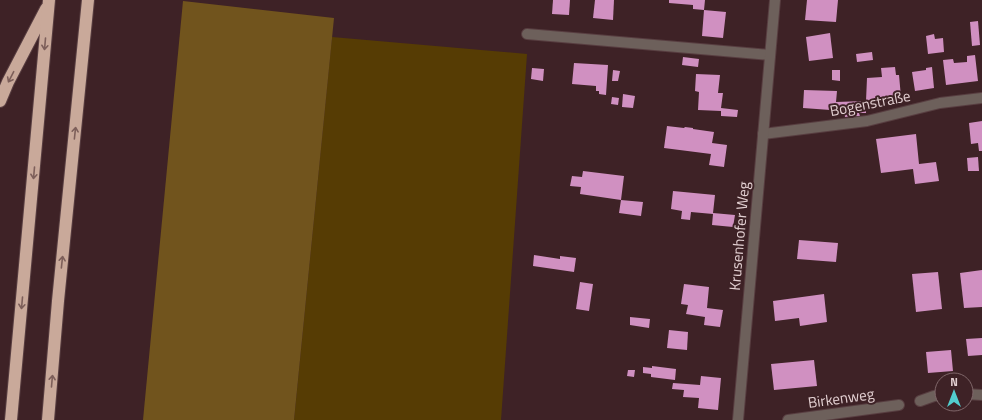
<svg xmlns="http://www.w3.org/2000/svg" width="982" height="420" font-family="'Titillium Web',sans-serif">
  <style>
    .green { fill: #563c04 }
    .forest { fill: #71541d }
    .building { fill: #d090c1 }
    .lines { fill: none; stroke-linecap: round; stroke-linejoin: round }
    .street-casing { stroke: #583e41; stroke-width: 12 }
    .highway-casing { stroke: #583e41; stroke-width: 14 }
    .street { stroke: #6d605b; stroke-width: 10 }
    .highway { stroke: #c9a99a; stroke-width: 12 }
    .oneway { stroke: #7d5f5a }
    .labels { text-anchor: middle; dominant-baseline: central; stroke-width: 4; stroke-linejoin: round; paint-order: stroke }
    .street-label { font-size: 15px; fill: #e2cfd1; stroke: #3e2226 }
  </style>
  <rect width="100%" height="100%" fill="#3e2226"/>
  <!-- green -->
  <path class="green" d="M332 37 527 54 501 420H294Z"/>
  <!-- forest -->
  <path class="forest" d="M183 1 334 18 294 420H143Z"/>
  <!-- building -->
  <g class="building">
    <path d="M553 0H570L569 15 552 14Z"/>
    <path d="M595 0H614L613 20 593 18Z"/>
    <path d="M669 0H705L704 10 726 12 723 38 702 36 704 10 693 9V5L669 3Z"/>
    <path d="M807 0H838L836 22 805 20Z"/>
    <path d="M978 21 980 45 972 46 970 22Z"/>
    <path d="M830 33 833 58 809 61 806 37Z"/>
    <path d="M934 34 935 39 943 38 944 52 928 54 926 36Z"/>
    <path d="M872 52 873 60 857 62 856 54Z"/>
    <path d="M975 55 978 81 946 85 943 60 953 59 954 63 967 62V56Z"/>
    <path d="M683 57 699 59 698 67 682 65Z"/>
    <path d="M574 63 608 65 606 95 599 94V91H596V86L572 84Z"/>
    <path d="M895 67 896 75H899L901 97 883 98 884 101 866 103V113H859L860 116 845 117 844 111 803 108 804 90 837 91 836 102 866 101 867 78 882 77 881 68Z"/>
    <path d="M932 67 934 88 915 91 912 72 926 70V68Z"/>
    <path d="M532 68 544 69 543 81 531 79Z"/>
    <path d="M613 70 620 71 618 81H612Z"/>
    <path d="M832 70H840V81L832 80Z"/>
    <path d="M696 74 720 75 718 93H723L721 108 738 110 737 117 721 116V111L698 110 699 92 695 91Z"/>
    <path d="M623 94 635 96 633 108 622 107Z"/>
    <path d="M612 97 619 98 618 105 611 104Z"/>
    <path d="M982 121V151H979L978 143 971 144 969 123Z"/>
    <path d="M667 126 684 128 685 127 693 128V129L714 132 712 143 727 145 724 167 709 165 711 154 664 148Z"/>
    <path d="M916 134 919 164 936 162 939 181 915 184 913 169 881 173 876 139Z"/>
    <path d="M978 157 979 171H968L967 158Z"/>
    <path d="M583 171 624 176 621 200 643 202 641 216 619 213 621 200 580 194 581 187 570 186 572 176 582 177Z"/>
    <path d="M673 191 715 195 713 213 735 215 733 227 712 225 713 214 691 212 690 220 681 219 682 211 671 209Z"/>
    <path d="M799 240 838 243 836 262 797 259Z"/>
    <path d="M534 255 560 259V256L576 258 574 272 533 266Z"/>
    <path d="M982 270V307L964 308 960 273Z"/>
    <path d="M938 272 942 309 916 312 912 274Z"/>
    <path d="M580 282 593 284 589 311 576 309Z"/>
    <path d="M684 284 709 287 707 308 723 310 720 327 704 325 705 317 686 314 688 305 681 304Z"/>
    <path d="M824 294 827 322 800 326 799 318 775 321 773 301Z"/>
    <path d="M630 317 650 319 649 328 630 325Z"/>
    <path d="M669 330 688 332 687 350 667 348Z"/>
    <path d="M982 338V355L968 356 966 339Z"/>
    <path d="M951 350 953 371 928 373 926 352Z"/>
    <path d="M814 360 817 386 774 390 771 364Z"/>
    <path d="M652 366 676 369 675 380 651 377V374L643 373V367L652 368Z"/>
    <path d="M628 370H635L634 377 627 376Z"/>
    <path d="M701 376 721 378 718 410 698 408 699 398 683 397 684 390 672 389 673 383 700 385Z"/>
  </g>
  <g class="lines">
    <defs>
      <g id="street">
        <path d="M527 34 770 55"/>
        <path d="M763 134 867 121 940 103 982 98"/>
        <path d="M966 394 982 395"/>
        <path d="M920 401 934 396 942 395"/>
        <path d="M738 420 775 0"/>
        <path d="M788 420 899 405"/>
      </g>
      <g id="highway">
        <path d="M0 101 8 82 46 9"/>
        <path d="M11 420 49 0"/>
        <path d="M48 420 58 301 88 0"/>
      </g>
    </defs>
    <!-- street casing -->
    <use href="#street" class="street-casing"/>
    <!-- highway casing -->
    <use href="#highway" class="highway-casing"/>
    <!-- street -->
    <use href="#street" class="street"/>
    <!-- highway -->
    <use href="#highway" class="highway"/>
  </g>
  <!-- one-way arrows -->
  <defs><path id="oneway-shaft" d="M-6 0H5M1.5-3L5.5 0L1.5 3" fill="none" stroke-width="1.6" stroke-linecap="round" stroke-linejoin="round"/></defs>
  <g class="oneway">
    <use href="#oneway-shaft" transform="translate(45 44) rotate(95)"/>
    <use href="#oneway-shaft" transform="translate(11 77) rotate(117)"/>
    <use href="#oneway-shaft" transform="translate(75 133) rotate(-84)"/>
    <use href="#oneway-shaft" transform="translate(34 173) rotate(95)"/>
    <use href="#oneway-shaft" transform="translate(62 262) rotate(-84)"/>
    <use href="#oneway-shaft" transform="translate(22 303) rotate(95)"/>
    <use href="#oneway-shaft" transform="translate(52 381) rotate(-85)"/>
  </g>
  <g class="labels">
    <!-- street labels -->
    <g class="street-label">
      <text transform="translate(870 103) rotate(-11)">Bogenstraße</text>
      <text transform="translate(739 236) rotate(-85)">Krusenhofer Weg</text>
      <text transform="translate(841 398) rotate(-8)">Birkenweg</text>
    </g>
  </g>
  <!-- north arrow -->
  <g transform="translate(954 392)"><circle r="19" fill="#3e2226" stroke="#80676a"/>
  <path d="M0-3L7 15L0 10L-7 15Z" fill="#52cdce"/>
  <text y="-6" font-size="11" font-weight="bold" text-anchor="middle" fill="#e2cfd1">N</text>
  </g>
</svg>
